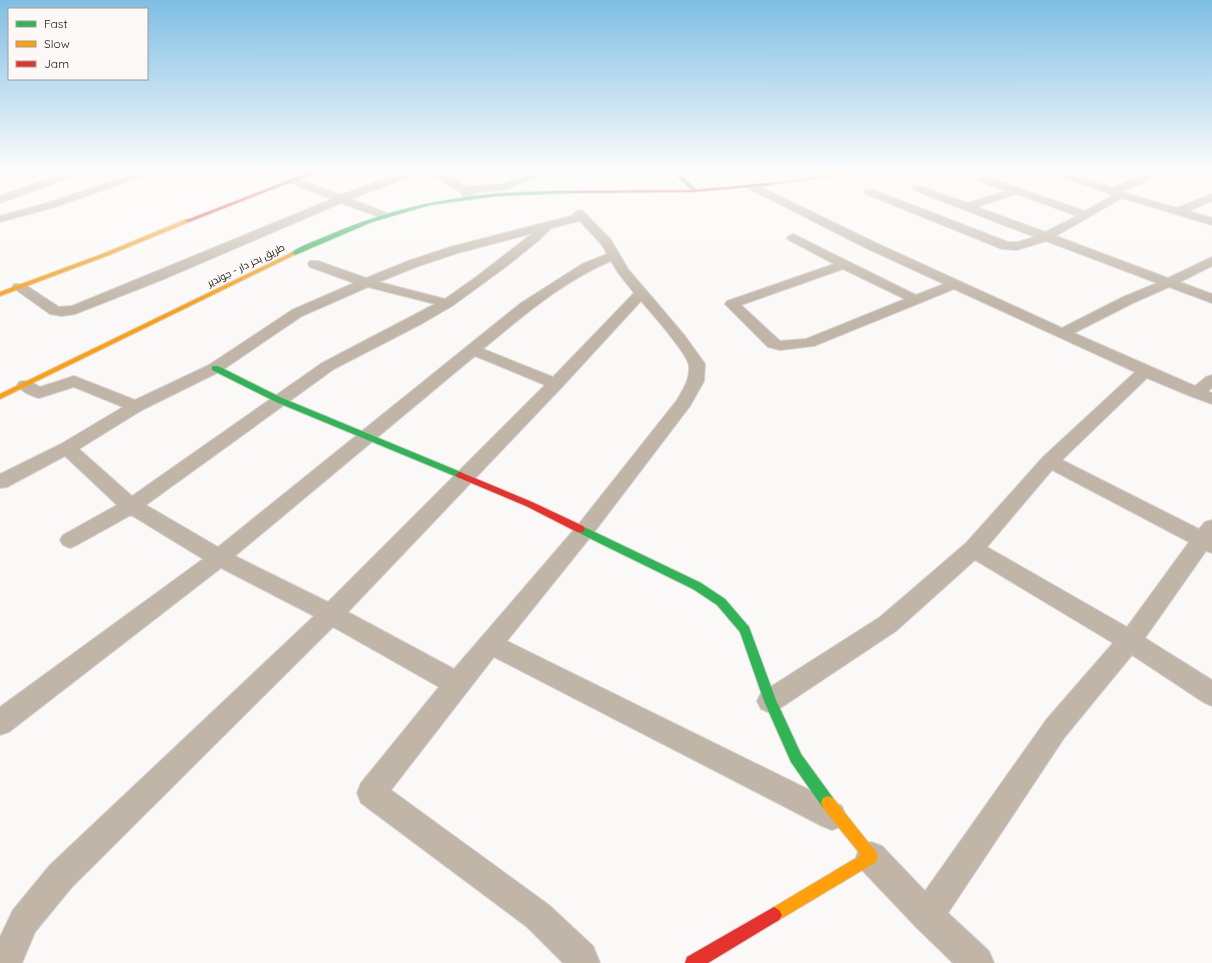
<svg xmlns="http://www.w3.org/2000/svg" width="1212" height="963" font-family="Quicksand,Cairo,sans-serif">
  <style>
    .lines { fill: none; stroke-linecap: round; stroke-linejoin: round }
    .street-casing { stroke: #d6d4d2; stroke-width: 2 }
    .fast-casing { stroke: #d6d4d2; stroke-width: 2 }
    .slow-casing { stroke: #d6d4d2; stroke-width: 2 }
    .jam-casing { stroke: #d6d4d2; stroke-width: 2 }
    .street { fill: #c0b5a7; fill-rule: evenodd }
    .fast { fill: #30b455; fill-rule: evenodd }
    .slow { fill: #ff9f0a; fill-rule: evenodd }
    .jam { fill: #e5322d; fill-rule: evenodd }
    .labels { text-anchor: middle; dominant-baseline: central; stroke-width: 3; stroke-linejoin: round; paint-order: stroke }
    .far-street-label { font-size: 10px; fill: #18110d; stroke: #fcf8f6 }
  </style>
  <rect width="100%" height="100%" fill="#fbf9f7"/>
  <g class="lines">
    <defs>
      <g id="street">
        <path d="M74 170H90L0 203V196Z"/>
        <path d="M145 170H161L55 207 0 222V216L47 203Z"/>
        <path d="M409 170H436L449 175 466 187 502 184 538 170H553L508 189 472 193 475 197 470 200 466 199 460 192 441 179 422 172 351 199 387 213 389 215 387 217H379L341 203 164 279 75 314 62 316 50 314 12 287 14 284H24L59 307 72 306 332 199 288 182 287 180 288 178H296L341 195Z"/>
        <path d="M1044 170H1060L1112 188 1155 170H1170L1122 192 1177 208 1212 194V201L1188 211 1212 218V225L1122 198 1056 236 1168 278 1212 257V266L1180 282 1212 294V303L1169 287 1133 303 1074 333 1195 386 1206 377 1212 375V388L1208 391 1212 393V404L1190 396 1147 378 1062 460 1199 529 1205 522 1212 520V553L1206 551 1145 638 1212 680V706L1203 702 1132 655 1064 738 948 913 989 951 994 963H953L916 927 860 868 856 857 860 846 871 842 882 846 925 891 1046 720 1113 643 975 560 896 631 779 709 770 713 761 709 757 701 761 693 880 617 966 543 1043 457 1135 372 954 289 814 346 780 350 768 347 725 304 727 301 834 264 789 240 787 238 789 236 793 234 916 295 944 284 866 248 748 188 747 186 748 184 752 183 874 242 1062 328 1123 297 1157 283 1046 241 1017 250 1002 249 866 194 865 192 866 190H874L1008 242H1017L1035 237 913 190 912 188 913 186H921L967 203 1007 191 979 181 978 179 979 177 983 176 1085 211 1113 195ZM1017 194 1077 216 1045 232 977 207ZM843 269 905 299 806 339 780 341 741 305ZM1052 470 1189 542 1127 627 987 547Z"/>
        <path d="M579 210 583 211 611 240 628 269 685 336 705 364 704 381 690 406 592 535 507 641 842 806 846 816 842 826 832 830 822 826 494 657 391 790 549 905 593 946 600 963H563L527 927 361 803 357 793 361 783 439 687 333 627 72 887 35 932 22 963H0V937L13 910 50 865 314 616 221 568 9 732 0 735V707L203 559 131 515 77 545 70 548 63 545 60 540 63 535 117 505 65 456 7 487 0 488V474L61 444 123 407 74 387 39 398C31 396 22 392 17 385L19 382C28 379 33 383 40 387L74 376 135 400 209 365 292 310 354 283 310 267 308 264 310 261H318L366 278 408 261 450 247 575 215 574 213ZM580 221 602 245 607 254 582 264 521 303 218 547 146 505 334 369 423 323 452 306 507 266 539 240 551 228ZM533 233 476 277 445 299 379 282 416 267 458 253ZM611 261 619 274 634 293 553 377 483 349C523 316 563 281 611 261ZM368 287 435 304 322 363 132 496 79 449 142 410 221 371 302 316ZM641 301C650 311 689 356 689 366 690 380 683 389 677 400L578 525 454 669 348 612 562 387ZM475 356 545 385 328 602 235 556Z"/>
      </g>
      <g id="fast">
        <path d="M671 170H676L697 190V192H693Z"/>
        <path d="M573 191H575V193L497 196 430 205 372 222 295 255 290 254C300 245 321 239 334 233 416 199 485 191 573 191Z"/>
        <path d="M212 366H218L282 398 463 473 464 475 460 478 457 477 276 402 212 370Z"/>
        <path d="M580 525 701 583 725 599 749 627 776 700 801 754 833 798 835 803 833 808 828 810 823 808 791 762 764 701 740 632 717 605 693 589 577 532 575 529 577 526Z"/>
      </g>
      <g id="slow">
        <path d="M860 170H876L770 185 768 184Z"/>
        <path d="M187 219 189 220V222L109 255 0 296V292L105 253Z"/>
        <path d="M291 253 296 254 0 399V394Z"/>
        <path d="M828 796 833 798 876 852 878 857 876 862 779 920 774 923 769 920 766 915 769 910 861 855 823 808 821 803 823 798Z"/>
      </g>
      <g id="jam">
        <path d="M315 170H322L189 222 184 221Z"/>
        <path d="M770 183H772V185L694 192 573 193 571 192 573 191 694 190Z"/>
        <path d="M460 472 532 502 583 526 585 529 583 532H577L526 506 457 477 456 475 457 473Z"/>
        <path d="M774 907 779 910 782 915 779 920 708 963H685L687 957Z"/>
      </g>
    </defs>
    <!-- street casing -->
    <use href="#street" class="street-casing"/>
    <!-- fast casing -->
    <use href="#fast" class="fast-casing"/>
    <!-- slow casing -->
    <use href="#slow" class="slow-casing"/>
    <!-- jam casing -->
    <use href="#jam" class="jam-casing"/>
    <!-- street -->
    <use href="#street" class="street"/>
    <!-- fast -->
    <use href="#fast" class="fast"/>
    <!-- slow -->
    <use href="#slow" class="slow"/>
    <!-- jam -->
    <use href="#jam" class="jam"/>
  </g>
  <!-- sky -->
  <linearGradient id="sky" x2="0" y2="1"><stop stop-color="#7fbee4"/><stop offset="0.56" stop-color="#fdfcfb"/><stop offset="1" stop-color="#fdfcfb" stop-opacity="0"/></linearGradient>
  <rect width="1212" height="305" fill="url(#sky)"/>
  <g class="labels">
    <!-- far-street labels -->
    <g class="far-street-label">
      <text transform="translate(246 265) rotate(-26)">طريق بحر دار - جوندير</text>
    </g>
  </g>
  <!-- legend -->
  <rect x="8" y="8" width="140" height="72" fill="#fcf8f6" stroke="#a19c99"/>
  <rect x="16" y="21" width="20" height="6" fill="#30b455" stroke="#a19c99"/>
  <text x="44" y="28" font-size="12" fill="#18110d">Fast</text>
  <rect x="16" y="41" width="20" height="6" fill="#ff9f0a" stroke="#a19c99"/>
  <text x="44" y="48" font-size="12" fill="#18110d">Slow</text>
  <rect x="16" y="61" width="20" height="6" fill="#e5322d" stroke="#a19c99"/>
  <text x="44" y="68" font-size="12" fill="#18110d">Jam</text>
</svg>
